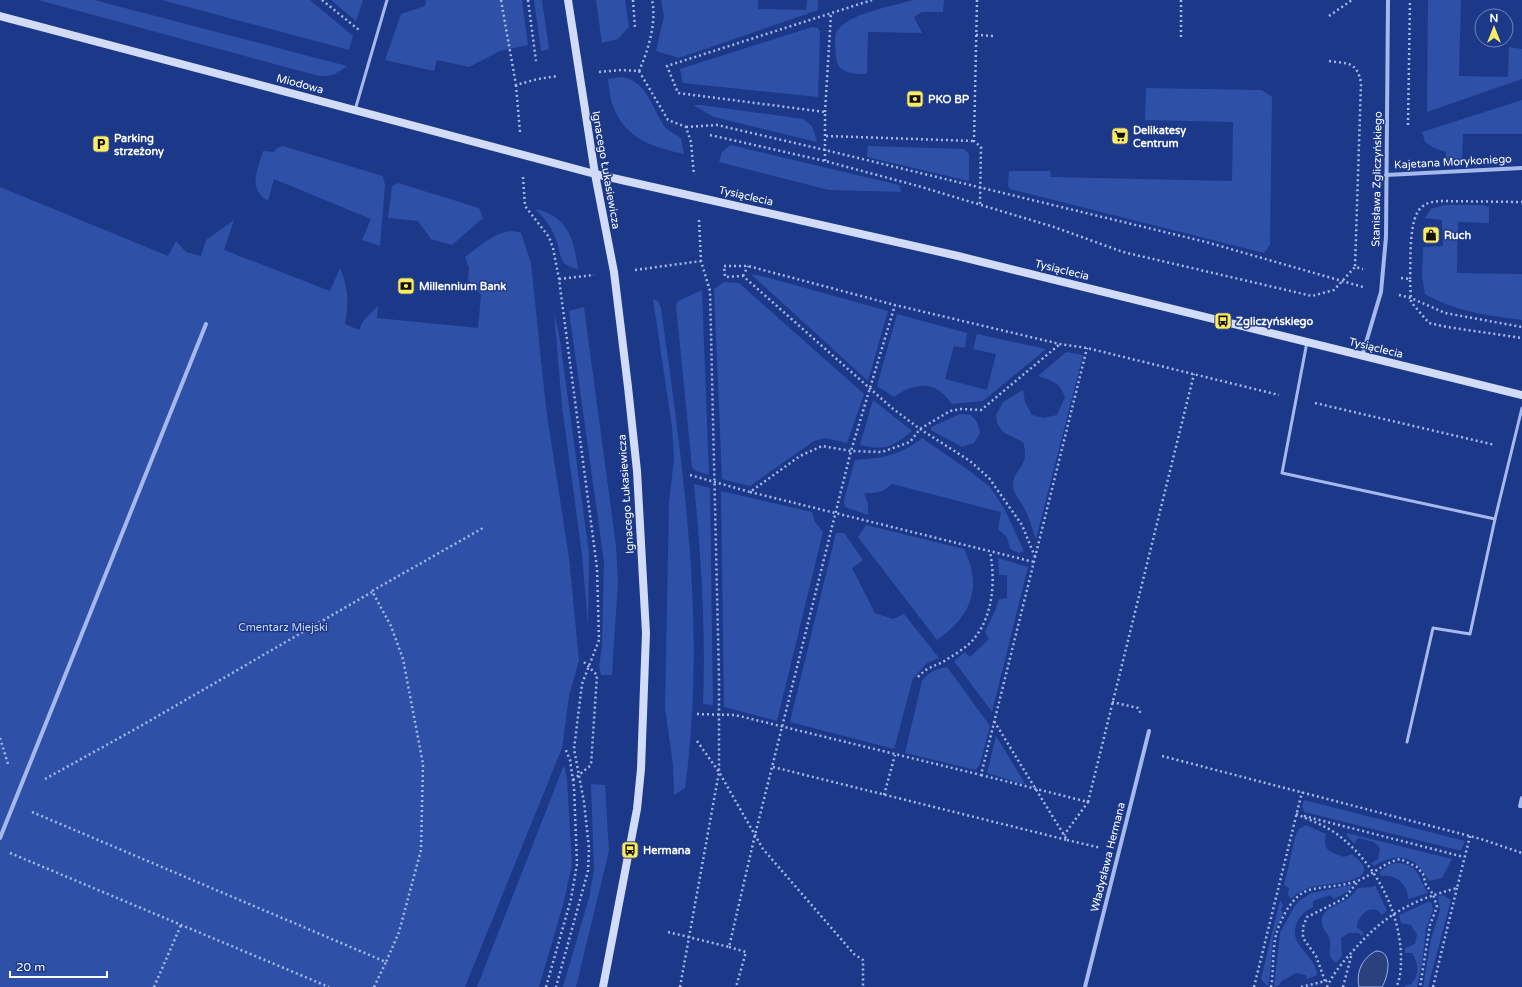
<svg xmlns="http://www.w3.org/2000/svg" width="1522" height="987" font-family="'Varela Round',sans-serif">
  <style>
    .green { fill: #2f50a7 }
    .water { fill: #2b417d; stroke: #99b1ee }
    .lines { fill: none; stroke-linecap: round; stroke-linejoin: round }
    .path { stroke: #a6b9ec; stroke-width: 2.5; stroke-dasharray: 2 3; stroke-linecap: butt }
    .lane { stroke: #a6b9ec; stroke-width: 3 }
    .street { stroke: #a6b9ec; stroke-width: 4 }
    .secondary { stroke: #d2dcf9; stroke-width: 8 }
    .labels { text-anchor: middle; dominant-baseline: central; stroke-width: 3; stroke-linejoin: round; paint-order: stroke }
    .street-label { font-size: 11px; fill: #fff; stroke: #1c3889 }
    .poi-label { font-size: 11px; font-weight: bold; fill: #fff; stroke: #1c3889; text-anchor: start }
    .park-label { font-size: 11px; fill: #cbd8f9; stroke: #1c3889 }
  </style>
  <rect width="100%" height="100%" fill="#1c3889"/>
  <!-- green -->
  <g class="green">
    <path d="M38 0H94L347 66C338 73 331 77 319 76Z"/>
    <path d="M162 0H310L353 36 349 50Z"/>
    <path d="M331 0H363L356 21Z"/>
    <path d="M426 0H522L528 45 500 51 469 67 437 60 434 71 385 60 401 14 425 6Z"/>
    <path d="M534 0H542L549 49 541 51Z"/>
    <path d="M596 0H625L629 27 618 39 602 43Z"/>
    <path d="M661 0H758V9L806 10 807 0H818V10L679 58 656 51 664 16Z"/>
    <path d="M913 0H944L943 12H922L914 17 922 33 868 32 867 74C854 74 837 74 836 57 836 50 834 39 836 33 844 14 894 6 913 0Z"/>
    <path d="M1428 0H1461L1459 76 1508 77 1509 47 1522 49V79L1427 112Z"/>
    <path d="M812 27 818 28 820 32 818 97 683 83 680 69Z"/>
    <path d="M622 77C647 81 652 109 665 127 669 131 676 135 681 138L684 154C653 147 625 139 613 106 610 98 609 87 608 79Z"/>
    <path d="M1146 88 1262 90 1272 97 1270 245 1264 253 1010 189 1008 185 1009 171H1050L1051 177 1232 181 1233 122 1145 120Z"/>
    <path d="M1522 100V134H1463L1462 160 1446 161V152L1434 148 1425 142 1422 132Z"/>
    <path d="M693 105H701L803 119 812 126 817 142 714 117Z"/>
    <path d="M730 145 899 185 901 192 829 190 719 162 722 152Z"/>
    <path d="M283 146 383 176 385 185 380 246 362 240 371 219 274 179 268 201C247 188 258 170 263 151L274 152 277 148Z"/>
    <path d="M868 146 964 149 969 154V181L867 157Z"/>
    <path d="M398 183 479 208 483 218 452 245 431 239 418 221 388 218 392 186Z"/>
    <path d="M0 187 168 256 176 241 186 252 201 256 206 240 234 220 224 250 330 291 340 268C348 287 349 303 345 324L359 330 363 321 378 306 377 318 478 328 481 295 468 280 469 268 465 257C481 246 501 225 521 233L531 263 546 408 569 558 579 660 569 696 562 748 465 987H0Z"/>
    <path d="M1444 205H1482L1489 207V223L1458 222 1457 273 1522 274V320C1486 315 1457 312 1425 294L1422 276 1423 247 1443 246 1442 220 1425 218 1431 209Z"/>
    <path d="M535 209C568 216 574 239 578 269 557 265 562 255 556 240 552 227 544 218 535 209Z"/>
    <path d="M752 275H758L888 311 868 381Z"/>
    <path d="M724 282 739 283 864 394 847 443 825 438 814 441 750 486 722 479 714 289Z"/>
    <path d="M702 290 709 475 696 471 692 467 676 306 678 301Z"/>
    <path d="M653 299 658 301 661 308C683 467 707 628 685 788L674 795 673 765 665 708 669 502 674 459 672 427Z"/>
    <path d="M584 307 616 546 618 581 612 675H601L599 666 602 647 604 562 569 311Z"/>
    <path d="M554 312 560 340 589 553 588 625 582 555 562 406Z"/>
    <path d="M897 314 967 333 965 348 954 346 945 379 987 390 996 354 973 349 977 334 1046 349 983 401 952 404C949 400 945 395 941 392 926 380 907 387 894 397L877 386Z"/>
    <path d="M1066 352 1083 355 1036 539C1032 529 1030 519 1025 510 1022 502 1013 494 1013 485 1013 468 1031 467 1023 442L1003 432 997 423 996 415 1003 402 1023 390 1025 402 1032 415 1043 418 1057 415 1065 397C1060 383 1052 380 1038 376Z"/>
    <path d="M873 400 912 431C892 447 885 451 860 445Z"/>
    <path d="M960 414 971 415 977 422 980 433 974 443 962 447 931 430V427Z"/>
    <path d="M922 438 971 472 990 487 1005 510 1024 551 1019 553 1010 549 1007 537 998 529 1001 512 892 484C883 492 877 494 864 493L868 504V515L845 507 844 500 855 460C882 458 900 456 922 438Z"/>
    <path d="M694 484 710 488 713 705 703 704C706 630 701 557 694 484Z"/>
    <path d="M721 491 812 512 815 522 823 532 777 721 724 707Z"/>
    <path d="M866 525 964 549C983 588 971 616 937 640L858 537Z"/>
    <path d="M836 533H844L863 560 852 568 875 613 893 619 904 614 939 658 927 663 913 678 894 749 790 722Z"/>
    <path d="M998 558 1028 567 992 712 954 661 965 652 970 657 989 639 985 632 995 611 999 599 1007 598V575H999Z"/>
    <path d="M947 667 990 726 980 764 976 770 905 753 922 681C928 672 936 669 947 667Z"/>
    <path d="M996 736 1026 785 987 773Z"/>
    <path d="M564 765 567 779 572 865 563 905 539 987H477Z"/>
    <path d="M591 784 605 785 609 851 576 987H563L589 898 594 870Z"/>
    <path d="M1304 800 1465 841 1461 850H1458L1304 812 1302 806Z"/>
    <path d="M1306 825 1326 834C1323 852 1329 851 1344 857L1352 854C1356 858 1366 865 1364 871 1361 883 1325 884 1316 886 1307 888 1298 892 1291 899L1288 895 1289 888 1284 885 1296 834 1299 829Z"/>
    <path d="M1347 833 1452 859 1442 878 1429 881C1416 856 1399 851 1374 866L1371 863 1378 859 1380 848 1374 842 1359 838 1356 840 1355 844 1347 836Z"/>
    <path d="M1396 863C1419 863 1418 878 1428 893L1408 899C1408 884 1396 874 1381 876L1379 872 1389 865Z"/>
    <path d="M1352 885 1349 891 1334 899 1330 895 1313 901V907C1305 911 1299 916 1296 925 1289 947 1316 955 1317 975L1307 979 1306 975 1296 973 1282 981 1278 986 1274 987 1280 933 1294 907 1299 901 1311 893Z"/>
    <path d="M1375 885 1387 911 1382 915C1373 901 1357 915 1357 927L1364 933 1362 936 1359 933H1349L1341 938 1342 956 1336 963C1326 954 1331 952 1330 941 1329 934 1323 930 1322 924 1320 907 1339 906 1349 898 1352 895 1355 892 1358 888L1373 887Z"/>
    <path d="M1443 895 1451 900 1428 987H1423L1431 939 1440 910 1438 896Z"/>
    <path d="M1280 900 1283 905 1281 910 1283 913 1273 936 1270 975 1268 987 1261 979Z"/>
    <path d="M1428 902H1431L1433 910 1426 929 1422 964 1417 987H1405C1406 984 1409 986 1412 983 1420 975 1418 962 1412 953H1405V948L1415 944 1417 935 1411 925 1401 923 1399 915Z"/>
  </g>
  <!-- water -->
  <path class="water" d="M1376 951C1394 951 1388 977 1382 987H1359C1356 972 1362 958 1376 951Z"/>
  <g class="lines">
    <!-- path -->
    <g class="path">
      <path d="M322 0 359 30"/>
      <path d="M501 0 516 85 538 79 558 76"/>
      <path d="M528 0 536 61"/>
      <path d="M633 0 635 28"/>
      <path d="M977 0 974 141 981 147 980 204"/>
      <path d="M1181 0V39"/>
      <path d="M1329 16 1352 0"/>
      <path d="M976 35 995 36"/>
      <path d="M1329 61C1348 64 1357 61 1361 83L1355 267"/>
      <path d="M639 71 668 120 686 127 691 142 694 175"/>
      <path d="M639 71C648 51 657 22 652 0"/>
      <path d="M599 72 621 70 639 71"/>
      <path d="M516 85 520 132"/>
      <path d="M825 112 831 14"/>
      <path d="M1408 125 1410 0"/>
      <path d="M686 127 717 125 825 150 1206 242 1363 287"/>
      <path d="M710 135 825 161 918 186 1054 227 1123 252 1312 296 1334 290 1355 267 1363 269"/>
      <path d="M826 136 974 141"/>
      <path d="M825 161V112L678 93 667 66 872 0"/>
      <path d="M523 177 525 206 549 237 553 248 559 279 597 568 599 640 582 684 574 749 584 802 589 848 588 871 556 987"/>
      <path d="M635 270 701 261"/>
      <path d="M743 276 748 266"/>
      <path d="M1401 278 1410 279 1411 302 1429 323 1447 327 1522 338"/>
      <path d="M559 279 594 275"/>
      <path d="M1410 279C1411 262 1408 217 1422 207 1427 202 1433 202 1439 201L1522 202"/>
      <path d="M1399 295 1411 298 1445 313 1522 327"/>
      <path d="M1315 403 1495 445"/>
      <path d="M690 475 750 492 800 456 822 446 851 451 882 452 910 442 920 429 950 411 961 409 981 410 1060 344"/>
      <path d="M750 492 1034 562"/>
      <path d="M1035 557 1022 525 989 478 970 461 920 429 892 408 743 276 725 277 724 266H748L895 305 1060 344 1087 348 1279 395"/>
      <path d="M918 677C930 664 937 667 949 658 956 654 963 649 969 644 993 621 996 582 990 552"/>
      <path d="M1112 702 1138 708 1141 714"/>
      <path d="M697 714 735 715 981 775 1087 348"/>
      <path d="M0 738 8 764"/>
      <path d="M697 741 719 772 763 849 854 954 863 960V987"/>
      <path d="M1162 756 1481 839 1522 853"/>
      <path d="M773 767 1067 840 994 721"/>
      <path d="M981 775 1088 802 1064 835"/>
      <path d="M45 779 139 727 372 592"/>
      <path d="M573 780 591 765 597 675 582 660"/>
      <path d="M884 795 895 755"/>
      <path d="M1088 802 1194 374"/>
      <path d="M32 812 386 962 399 932 421 850 423 764 403 659 391 626 372 591 483 528"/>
      <path d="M1296 814C1312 821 1329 827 1342 838 1377 867 1400 912 1401 957 1401 967 1401 978 1396 987"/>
      <path d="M1304 816 1464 857"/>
      <path d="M1067 840 1101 848"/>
      <path d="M10 853 329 987"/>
      <path d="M668 932 729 947 755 835 851 451 895 305"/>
      <path d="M729 947 746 952 736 987"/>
      <path d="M1325 981 1316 956 1303 938V927L1307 917 1345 898 1358 881"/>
      <path d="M154 987 181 925"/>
      <path d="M374 987 386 962"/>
      <path d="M546 987 571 899 577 864 574 787 570 760 565 748"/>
      <path d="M680 987 719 772V678L710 291 701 261 699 220"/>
      <path d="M1254 987 1302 792"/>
      <path d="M1271 987C1274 970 1272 952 1276 935 1280 920 1292 895 1309 890 1325 886 1340 887 1357 881 1373 875 1381 864 1400 859L1417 867 1423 874 1426 885 1433 894 1437 907 1430 925 1420 987"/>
      <path d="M1301 987 1330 980"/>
      <path d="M1327 987C1333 974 1342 963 1352 952 1384 915 1410 901 1457 888L1470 836"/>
      <path d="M1343 987 1352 953"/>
      <path d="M1433 987 1457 888"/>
    </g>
    <!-- lane -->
    <g class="lane">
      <path d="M355 110 387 0"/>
      <path d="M1307 342 1282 473 1495 519 1522 408"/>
      <path d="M1407 742 1433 628 1470 634 1495 519"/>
    </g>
    <!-- street -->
    <g class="street">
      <path d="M1386 175 1522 168"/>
      <path d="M1362 356 1381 292 1386 237 1388 0"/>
      <path d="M1522 798 1520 806H1522"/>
      <path d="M0 838 206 324"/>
      <path d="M1085 987 1149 731"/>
    </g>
    <!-- secondary -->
    <g class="secondary">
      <path d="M568 0 595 174 614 272 628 387 637 471 646 633 641 769 637 809 603 987"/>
      <path d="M0 16 595 174 958 256 1522 395"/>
    </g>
  </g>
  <!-- icons -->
  <defs>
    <symbol id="bank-square" viewBox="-11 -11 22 22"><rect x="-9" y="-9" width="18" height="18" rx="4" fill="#fdec63" stroke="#1c3889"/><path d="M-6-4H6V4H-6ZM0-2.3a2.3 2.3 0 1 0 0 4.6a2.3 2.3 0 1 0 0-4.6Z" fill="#111"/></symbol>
    <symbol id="supermarket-square" viewBox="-11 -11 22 22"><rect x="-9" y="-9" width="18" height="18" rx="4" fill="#fdec63" stroke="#1c3889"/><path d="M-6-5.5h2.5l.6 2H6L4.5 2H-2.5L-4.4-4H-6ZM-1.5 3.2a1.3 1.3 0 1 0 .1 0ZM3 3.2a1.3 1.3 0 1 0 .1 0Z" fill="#111"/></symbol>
    <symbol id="parking-square" viewBox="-11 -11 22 22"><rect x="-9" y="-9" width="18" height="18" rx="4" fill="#fdec63" stroke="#1c3889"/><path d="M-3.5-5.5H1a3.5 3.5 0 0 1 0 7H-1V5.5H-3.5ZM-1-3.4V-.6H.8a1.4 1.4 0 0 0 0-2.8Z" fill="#111"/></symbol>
    <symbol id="shop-square" viewBox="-11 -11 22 22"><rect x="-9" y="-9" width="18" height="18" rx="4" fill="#fdec63" stroke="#1c3889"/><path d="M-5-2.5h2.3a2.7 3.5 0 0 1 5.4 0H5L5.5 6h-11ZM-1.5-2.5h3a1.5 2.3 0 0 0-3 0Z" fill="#111"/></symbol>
    <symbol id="bus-square" viewBox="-11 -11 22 22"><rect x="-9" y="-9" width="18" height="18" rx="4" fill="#fdec63" stroke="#1c3889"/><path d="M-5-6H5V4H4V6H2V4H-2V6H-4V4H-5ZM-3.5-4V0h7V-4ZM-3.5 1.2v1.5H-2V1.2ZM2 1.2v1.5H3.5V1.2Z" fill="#111"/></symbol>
  </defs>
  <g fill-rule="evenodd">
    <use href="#bank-square" x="905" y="89" width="20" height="20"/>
    <use href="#supermarket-square" x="1110" y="126" width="20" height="20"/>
    <use href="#parking-square" x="91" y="134" width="20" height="20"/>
    <use href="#shop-square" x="1421" y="225" width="20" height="20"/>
    <use href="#bank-square" x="396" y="276" width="20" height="20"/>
    <use href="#bus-square" x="1213" y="311" width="20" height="20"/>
    <use href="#bus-square" x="620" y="840" width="20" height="20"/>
  </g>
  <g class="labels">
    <!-- street labels -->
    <g class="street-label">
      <text transform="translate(300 84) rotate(15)">Miodowa</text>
      <text transform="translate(1453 162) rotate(-3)">Kajetana Morykoniego</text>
      <text transform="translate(606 170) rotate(80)">Ignacego Łukasiewicza</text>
      <text transform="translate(1377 179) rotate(-89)">Stanisława Zgliczyńskiego</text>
      <text transform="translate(746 196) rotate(13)">Tysiąclecia</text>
      <text transform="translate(1062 270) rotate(14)">Tysiąclecia</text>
      <text transform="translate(1376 348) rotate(14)">Tysiąclecia</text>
      <text transform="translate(626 494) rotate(-94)">Ignacego Łukasiewicza</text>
      <text transform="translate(1108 857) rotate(-76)">Władysława Hermana</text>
    </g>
    <!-- poi labels -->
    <g class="poi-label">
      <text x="928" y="99">PKO BP</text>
      <text x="1133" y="130">Delikatesy<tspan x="1133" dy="13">Centrum</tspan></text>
      <text x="114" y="138">Parking<tspan x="114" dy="13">strzeżony</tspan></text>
      <text x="1444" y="235">Ruch</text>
      <text x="419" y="286">Millennium Bank</text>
      <text x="1236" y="321">Zgliczyńskiego</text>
      <text x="643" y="850">Hermana</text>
    </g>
    <!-- park labels -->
    <g class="park-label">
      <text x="283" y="627">Cmentarz Miejski</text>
    </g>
  </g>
  <!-- north arrow -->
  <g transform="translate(1494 28)"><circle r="19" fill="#1c3889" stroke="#7788b8"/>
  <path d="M0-3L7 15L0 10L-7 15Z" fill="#fdec63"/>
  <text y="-6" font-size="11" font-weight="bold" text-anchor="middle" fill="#ffffff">N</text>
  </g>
  <!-- scale -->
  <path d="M10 971v6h97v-6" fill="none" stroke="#ffffff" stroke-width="2"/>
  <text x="16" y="971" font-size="12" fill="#ffffff" stroke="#1c3889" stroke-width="3" paint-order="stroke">20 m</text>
</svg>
